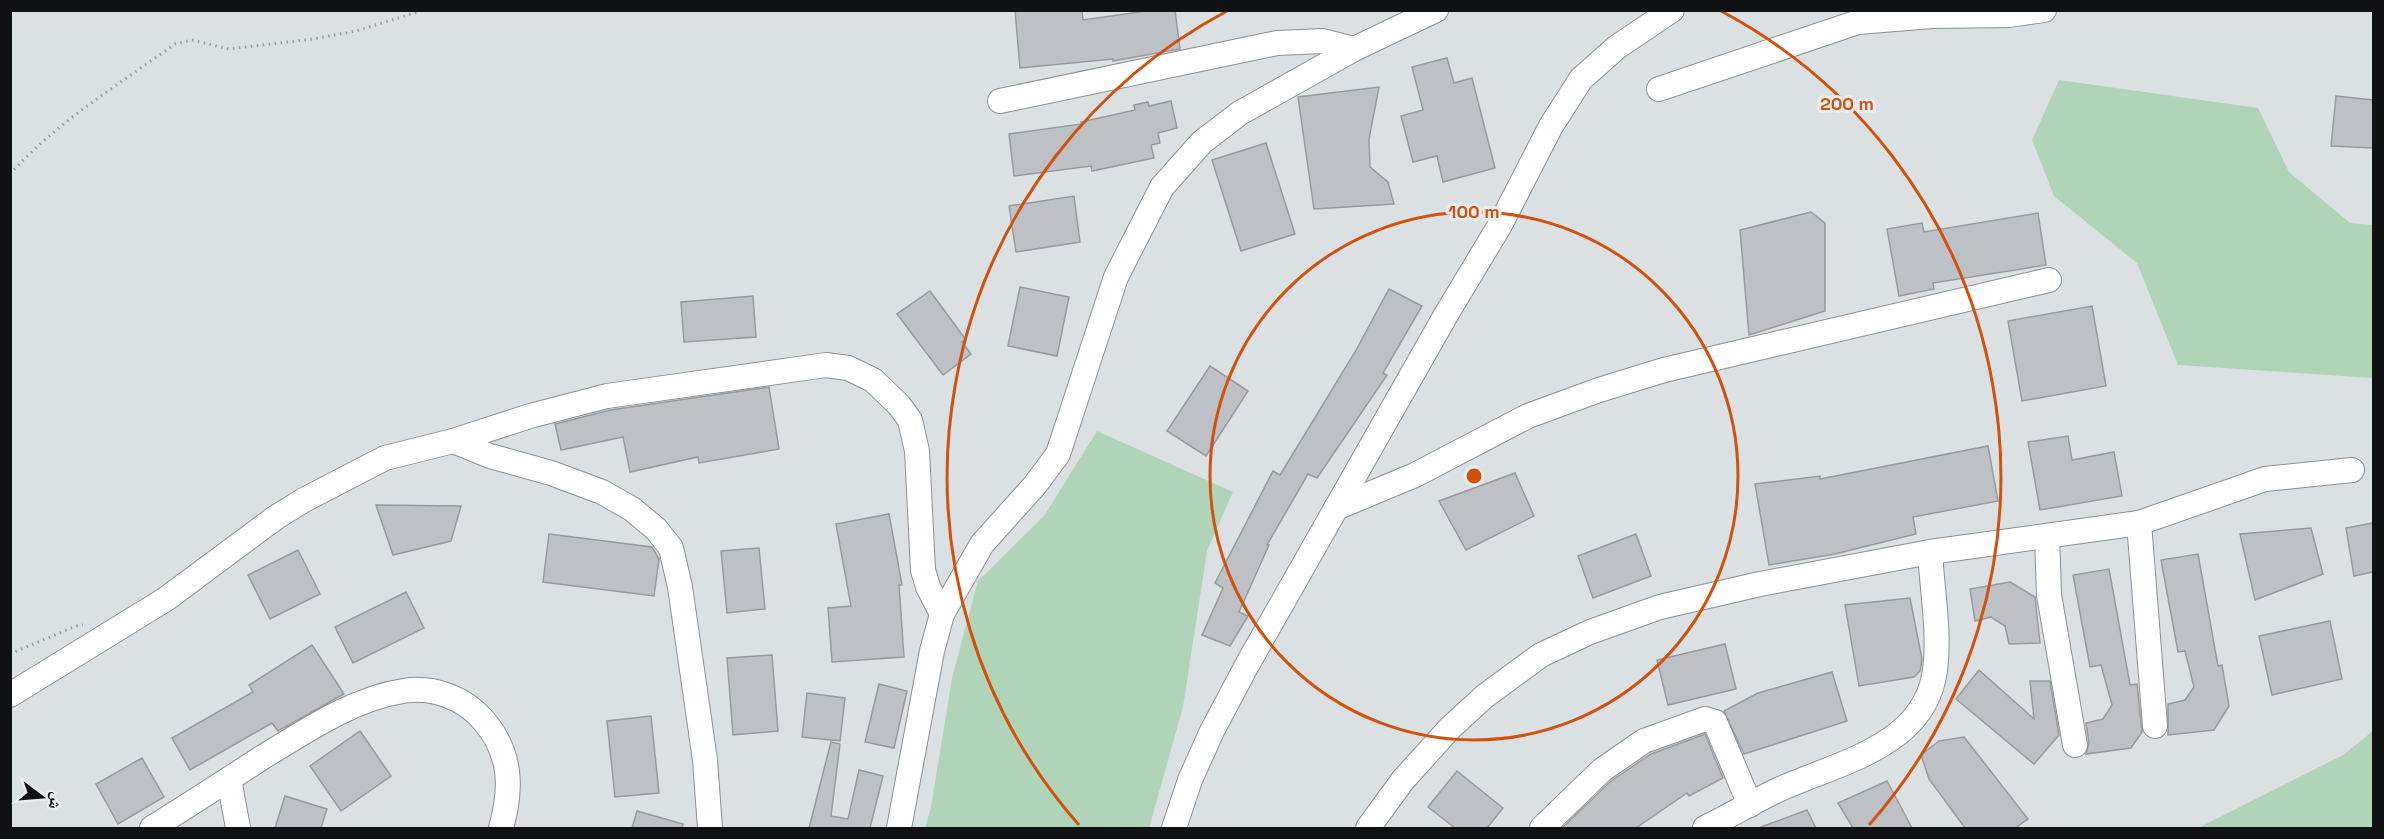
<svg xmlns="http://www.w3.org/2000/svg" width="2384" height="839" font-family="'Space Grotesk','Noto Naskh Arabic',sans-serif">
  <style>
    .green { fill: #afd4b7 }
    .building { fill: #bdc1c5; stroke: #979b9e; stroke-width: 1.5 }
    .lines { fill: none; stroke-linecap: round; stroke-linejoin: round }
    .minor-casing { stroke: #8b9192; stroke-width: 26 }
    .path { stroke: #989d9f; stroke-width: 3; stroke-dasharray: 1.5 4.5; stroke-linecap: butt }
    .minor { stroke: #fff; stroke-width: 24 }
    .ring { fill: none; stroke: #d2520d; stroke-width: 3 }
    .centre { fill: #d2520d; stroke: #e8eef0; stroke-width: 3 }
    .ring-label { font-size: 18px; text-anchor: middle; font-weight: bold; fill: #d2520d; stroke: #e8eef0; stroke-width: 6; stroke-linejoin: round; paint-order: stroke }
  </style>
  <rect width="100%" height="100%" fill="#dbe1e3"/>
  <!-- green -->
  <g class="green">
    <path d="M2059 80 2258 108 2289 172 2350 223 2373 225V378L2178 365 2137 263 2054 196 2032 140Z"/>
    <path d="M1097 431 1233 492 1207 551 1183 707 1149 828H925L931 807 952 678 978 581 1044 516Z"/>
    <path d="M2373 731V828H2198L2343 755Z"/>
  </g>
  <!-- building -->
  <g class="building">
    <path d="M1015 10H1082L1083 20 1153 10H1175L1180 49 1113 61V59L1020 68Z"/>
    <path d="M1447 58 1454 83 1472 78 1495 168 1443 182 1437 156 1413 162 1401 116 1423 110 1412 67Z"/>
    <path d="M1379 87 1369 139 1370 167 1388 182 1394 204 1314 209 1298 97Z"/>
    <path d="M2336 96 2373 100V148L2331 146Z"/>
    <path d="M1171 101 1177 128 1158 133 1160 143 1151 145 1154 158 1092 171 1091 166 1014 176 1009 134 1082 124 1081 122 1135 110 1134 105 1148 102 1149 106Z"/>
    <path d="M1266 143 1295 234 1241 251 1212 160Z"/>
    <path d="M1074 196 1080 242 1016 252 1009 206Z"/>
    <path d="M1811 212 1825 223V311L1749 335 1740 230Z"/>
    <path d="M2038 213 2046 265 1933 283 1934 289 1899 296 1887 229 1922 223 1924 232Z"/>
    <path d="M1020 287 1069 297 1057 356 1008 346Z"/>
    <path d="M1389 289 1422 306 1383 373 1387 375 1317 478 1308 474 1267 545H1269L1239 612 1248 616 1230 646 1202 635 1223 588 1215 583 1273 471 1280 475 1355 352Z"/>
    <path d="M930 291 966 340 962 342 971 354 943 375 897 314Z"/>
    <path d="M753 296 756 337 684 342 681 302Z"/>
    <path d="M2092 306 2106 386 2022 401 2008 321Z"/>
    <path d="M1210 366 1248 391 1206 456 1167 431Z"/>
    <path d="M769 387 779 449 699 463 698 457 630 472 623 437 561 450 555 424 610 410Z"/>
    <path d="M2068 436 2072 460 2114 452 2122 496 2040 510 2028 442Z"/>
    <path d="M1988 446 1998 501 1913 517 1916 534 1835 554 1769 565 1755 484 1820 476V479Z"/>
    <path d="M1515 473 1534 516 1466 550 1439 501Z"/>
    <path d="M376 505 461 506 451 541 393 555Z"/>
    <path d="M889 514 902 585H899L904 657 832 662 828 608 851 606 836 524Z"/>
    <path d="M2373 523V572L2354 576 2346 528Z"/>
    <path d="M2311 528 2323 574 2255 600 2240 534Z"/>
    <path d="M549 534 652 547 659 559 654 596 543 582Z"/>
    <path d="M1636 534 1651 576 1593 598 1578 556Z"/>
    <path d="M759 548 765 609 727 613 721 551Z"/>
    <path d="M298 550 320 594 270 619 248 575Z"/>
    <path d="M2198 554 2218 666 2222 665 2229 706 2214 730 2168 735V704L2185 700 2194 687 2185 651 2178 652 2161 560Z"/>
    <path d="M2109 569 2130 685 2137 684 2142 732 2131 748 2086 754 2089 743 2086 723 2103 719 2112 705 2101 665 2090 667 2073 575Z"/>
    <path d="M2010 582 2035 597 2040 643 2009 644 2005 626 1991 617 1975 621 1970 589Z"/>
    <path d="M406 592 424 628 353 663 335 627Z"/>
    <path d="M1910 598 1922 659 1920 671 1914 677 1859 686 1845 605Z"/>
    <path d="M2330 621 2342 679 2272 695 2259 636Z"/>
    <path d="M1725 644 1736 689 1668 705 1657 660Z"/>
    <path d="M312 645 344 694 278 731 272 723 190 770 172 738 253 692 249 685Z"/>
    <path d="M772 655 778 731 733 735 727 658Z"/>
    <path d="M1979 670 2034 719 2030 681H2050L2059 735 2034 764 1956 699Z"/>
    <path d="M1832 672 1847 721 1744 754 1724 711 1758 693Z"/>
    <path d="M879 684 907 691 894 748 865 742Z"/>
    <path d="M807 693 845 698 840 741 802 737Z"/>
    <path d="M651 716 659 793 615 797 607 721Z"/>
    <path d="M360 731 391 776 341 811 310 766Z"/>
    <path d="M1705 734 1723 778 1689 796 1687 793 1636 828H1562L1611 781 1651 754Z"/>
    <path d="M1964 737 2028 819 2015 828H1965L1929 779 1921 755 1939 741Z"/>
    <path d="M831 742 840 744 831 816 848 819 859 770 883 776 870 828H809Z"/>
    <path d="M142 758 164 797 118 824 96 784Z"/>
    <path d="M1457 771 1503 808 1487 828H1455L1428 807Z"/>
    <path d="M1887 781 1912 828H1853L1838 803Z"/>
    <path d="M285 796 327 809 321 828H275Z"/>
    <path d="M1807 810 1816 828H1761V827Z"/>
    <path d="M637 811 683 824 682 828H632Z"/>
  </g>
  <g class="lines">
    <defs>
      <g id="minor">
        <path d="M1659 89 1858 22 1932 16 2009 15 2044 10"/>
        <path d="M1000 101 1277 43 1323 41 1354 49"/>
        <path d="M453 441 490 456 551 473 602 492 632 509 656 529 671 548 680 587 705 760 710 828"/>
        <path d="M1336 508 1415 475 1528 416 1599 390 1664 370 2049 280"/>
        <path d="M2139 523 2155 726"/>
        <path d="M2047 536 2049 595 2075 745"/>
        <path d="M10 695 166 599 275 518 304 500 385 458 453 441 530 416 607 396 826 365 848 368 873 380 899 405 910 420 917 451 923 570 928 587 942 614"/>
        <path d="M229 779 238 828"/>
        <path d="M152 828C189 805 226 781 263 757 306 731 352 699 403 691 433 686 465 698 484 721 512 754 512 789 501 828"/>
        <path d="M899 828 932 651 942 614 982 544 1035 485 1058 454 1116 277 1162 187 1202 142 1240 113 1354 49 1436 10"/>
        <path d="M1174 828 1190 780 1212 731 1247 665 1447 313 1500 225 1551 126 1581 79 1617 47 1672 10"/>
        <path d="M1368 828 1403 780 1450 728 1485 696 1541 655 1590 632 1660 607 1760 584 1930 552 2139 523 2265 479 2352 470"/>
        <path d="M1542 828 1602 770 1644 741 1705 719 1715 722 1750 805"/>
        <path d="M1705 828C1729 816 1753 802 1778 790 1834 764 1921 748 1934 676 1941 640 1932 589 1930 552"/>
      </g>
    </defs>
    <!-- minor casing -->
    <use href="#minor" class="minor-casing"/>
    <!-- path -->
    <g class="path">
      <path d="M10 174C58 121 118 85 175 44L192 40 229 49 313 39 356 31 424 10"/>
      <path d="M10 654 76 626 83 625"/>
    </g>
    <!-- minor -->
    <use href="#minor" class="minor"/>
  </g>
  <!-- distance rings -->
  <g class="ring">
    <circle cx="1474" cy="476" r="264"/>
    <path d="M1079 825A527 527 0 0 1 1227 11M1721 11A527 527 0 0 1 1869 825"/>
  </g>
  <circle cx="1474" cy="476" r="9" class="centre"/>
  <g class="ring-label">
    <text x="1847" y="110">200 m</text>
    <text x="1474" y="218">100 m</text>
  </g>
  <!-- border -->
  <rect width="2384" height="839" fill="none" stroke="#0f1112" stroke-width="24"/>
  <!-- north arrow -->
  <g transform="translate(42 797) rotate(106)" stroke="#e8eef0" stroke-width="4.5" paint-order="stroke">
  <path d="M0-4.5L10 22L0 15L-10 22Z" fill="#0f1112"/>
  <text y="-9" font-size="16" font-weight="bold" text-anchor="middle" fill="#0f1112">ش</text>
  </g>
</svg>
